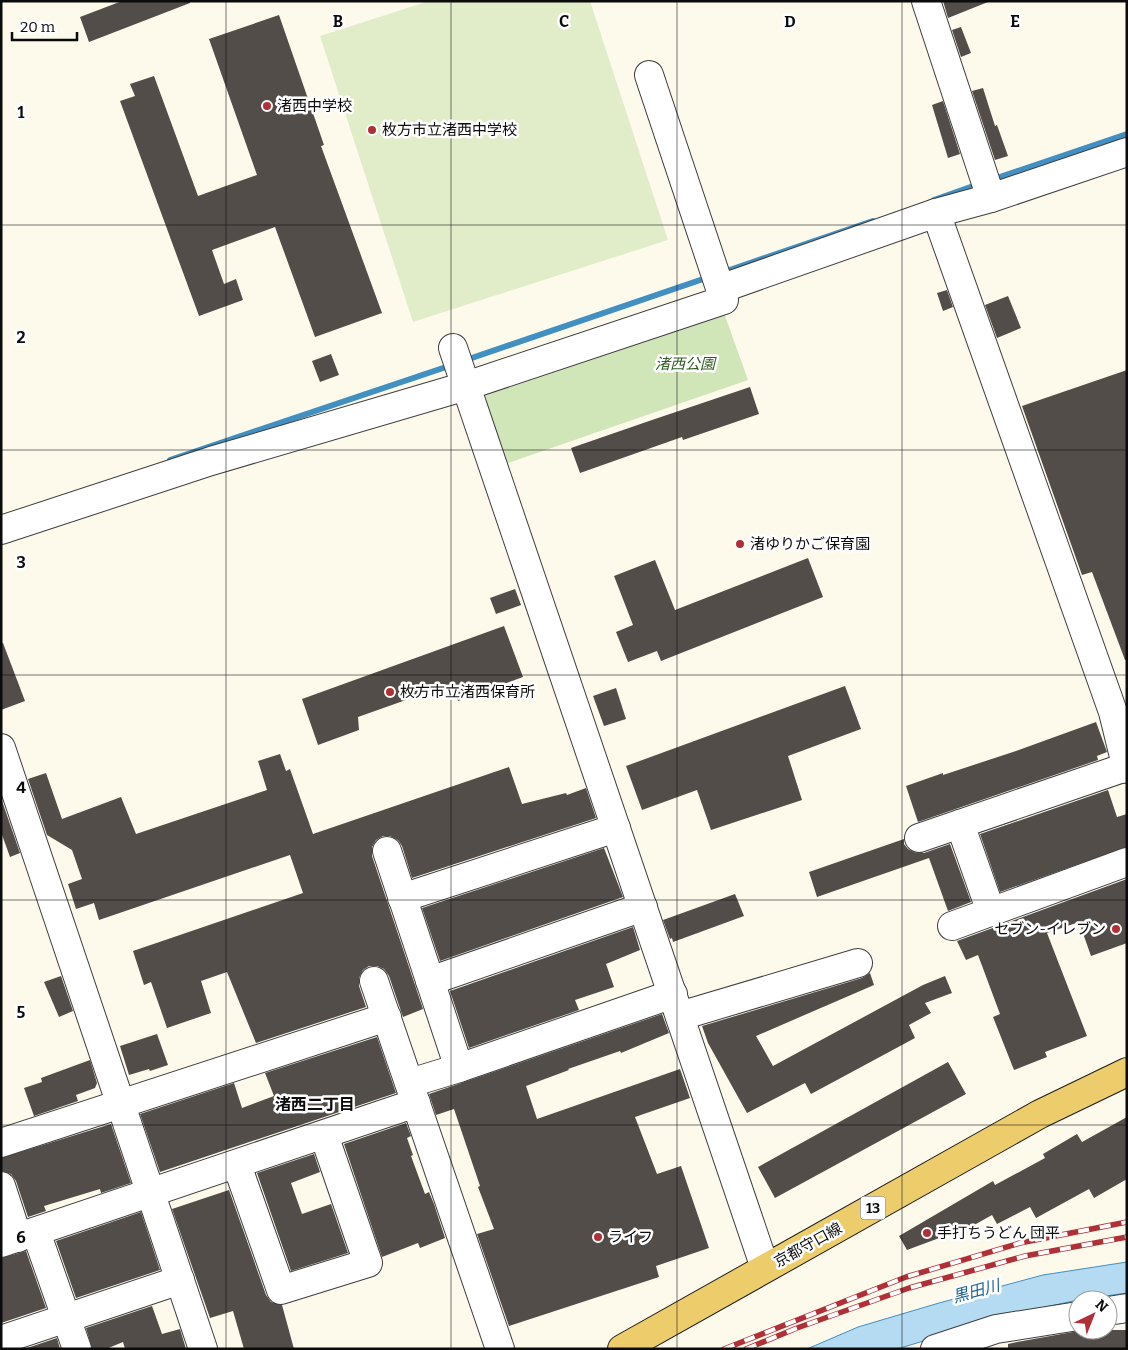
<svg xmlns="http://www.w3.org/2000/svg" width="1128" height="1350" font-family="Bitter,'Noto Sans JP',serif">
  <style>
    .green { fill: #d0e5b8 }
    .pitch { fill: #e1edc9 }
    .water { fill: #b4dbf1; stroke: #4190c1 }
    .lines { fill: none; stroke-linecap: round; stroke-linejoin: round }
    .stream { stroke: #4190c1; stroke-width: 6 }
    .building { fill: #534d49 }
    .minor-casing { stroke: #3e3e3e; stroke-width: 30 }
    .major-casing { stroke: #1c1c1c; stroke-width: 30 }
    .minor { stroke: #fff; stroke-width: 28 }
    .major { stroke: #edcc6c; stroke-width: 28 }
    .rail-casing { stroke: #af3037; stroke-width: 5.5 }
    .rail { stroke: #fff; stroke-width: 4; stroke-dasharray: 11; stroke-linecap: butt }
    .grid { fill: none; stroke: #0b0b0b; stroke-width: 1; stroke-opacity: 0.55 }
    .poi-dot { fill: #af3037; stroke: #fff; stroke-width: 2 }
    .labels { text-anchor: middle; dominant-baseline: central; stroke-width: 5; stroke-linejoin: round; paint-order: stroke }
    .shield { fill: #fff; stroke: #545454; stroke-width: 1 }
    .shield-label { font-size: 14px; font-weight: bold; fill: #0b0b0b }
    .poi-label { font-size: 15px; fill: #0b0b0b; stroke: #fff; text-anchor: start }
    .park-label { font-size: 15px; font-style: italic; fill: #2f5d22; stroke: #fff }
    .street-label { font-size: 15px; fill: #0b0b0b; stroke: #fff }
    .neighbourhood-label { font-size: 16px; font-weight: bold; fill: #0b0b0b; stroke: #fff }
    .water-label { font-size: 16px; font-style: italic; fill: #206292; stroke: #fff }
    .grid-label { font-size: 16px; text-anchor: middle; font-weight: bold; fill: #0b0b0b; stroke: #fff; stroke-width: 5; stroke-linejoin: round; paint-order: stroke }
  </style>
  <rect width="100%" height="100%" fill="#fdfaec"/>
  <!-- green -->
  <path class="green" d="M724 313 748 380 508 463 484 396Z"/>
  <!-- pitch -->
  <path class="pitch" d="M429 1H590L668 240 413 322 320 36Z"/>
  <!-- water -->
  <path class="water" d="M1127 1262V1293L1078 1300 1013 1314 897 1349H807L858 1327 939 1303 1043 1275Z"/>
  <g class="lines">
    <!-- stream -->
    <g class="stream">
      <path d="M991 180 1127 134"/>
      <path d="M934 200 979 184"/>
      <path d="M721 273 873 221"/>
      <path d="M463 361 709 277"/>
      <path d="M170 460 452 365"/>
    </g>
  </g>
  <!-- building -->
  <g class="building">
    <path d="M122 1H190V3L89 42 80 17Z"/>
    <path d="M943 1H988V2L948 18Z"/>
    <path d="M279 15 324 145 321 146 382 313 315 337 275 227 212 250 224 284 236 279 243 300 199 316 120 101 135 96 130 84 154 76 198 196 257 175 209 39Z"/>
    <path d="M961 27 971 53 961 57 952 30Z"/>
    <path d="M983 88 995 126 997 125 1008 156 995 160 972 91Z"/>
    <path d="M943 101 960 154 948 158 932 105Z"/>
    <path d="M947 290 953 307 943 311 937 293Z"/>
    <path d="M1008 296 1021 328 997 338 985 305Z"/>
    <path d="M331 354 339 375 320 382 312 361Z"/>
    <path d="M1127 370V660H1125L1092 572 1082 575 1022 406Z"/>
    <path d="M750 387 759 414 683 440 682 437 580 473 571 448 652 420Z"/>
    <path d="M808 558 823 597 661 661 657 651 628 662 616 632 633 625 614 576 655 560 675 610Z"/>
    <path d="M515 589 521 605 496 614 490 598Z"/>
    <path d="M504 626 523 677 458 701 451 684 358 717 359 730 318 745 302 699Z"/>
    <path d="M1 643H3L25 701 1 710Z"/>
    <path d="M845 686 861 729 788 756 802 800 711 830 697 790 642 810 626 766Z"/>
    <path d="M616 688 626 719 604 726 593 696Z"/>
    <path d="M1096 722 1107 752 1097 756 1098 760 918 822 906 786 943 773V775L1016 751Z"/>
    <path d="M280 754 286 771 290 769 313 834 509 767 522 804 566 793 567 795 586 788 596 818 412 878 402 846 398 840 390 836H383L376 840 372 847V856L423 1009 403 1017 389 976 384 969 377 966H369L363 970 359 978V986L366 1007 256 1043 227 972 201 981 211 1013 167 1028 151 982 144 985 133 951 303 893 290 855 99 920 94 903 76 909 68 884 82 879 72 850 47 835 28 779 46 773 62 819 121 797 136 834 267 790 258 761Z"/>
    <path d="M1108 790 1117 817 1127 814V847L1000 892 980 834Z"/>
    <path d="M1 798 20 853 10 857 1 832Z"/>
    <path d="M904 839V844L908 849 916 853H924L950 844 971 902 948 911 929 858 817 897 809 872Z"/>
    <path d="M604 848 623 897 440 961 422 908Z"/>
    <path d="M1127 879V943L1091 956 1079 922 1047 933 1087 1036 1045 1052 1047 1057 1014 1070 993 1017 1000 1014 978 955 966 960 957 941Z"/>
    <path d="M735 894 744 916 673 942 672 938 670 939 663 920Z"/>
    <path d="M633 927 640 950 606 964 614 987 575 1000 579 1010 469 1048 450 991Z"/>
    <path d="M870 973 874 985 756 1036 773 1066 923 985 945 976 952 993 925 1003 931 1013 909 1025 915 1038 811 1094 805 1083 747 1113 708 1043 702 1026 862 978Z"/>
    <path d="M61 976 73 1011 59 1017 44 982Z"/>
    <path d="M662 1014 669 1033 621 1053 620 1051 568 1069 569 1070 526 1086 537 1119 680 1069 690 1098 635 1117 657 1174 681 1166 709 1248 656 1266 659 1277 509 1326 477 1234 494 1229 478 1187 480 1186 454 1109 436 1115 429 1094Z"/>
    <path d="M157 1034 168 1065 150 1071 149 1069 129 1075 120 1046Z"/>
    <path d="M377 1037 396 1093 160 1172 140 1114 234 1083 242 1108 274 1096 265 1073Z"/>
    <path d="M90 1060 97 1083 95 1088 76 1095 78 1101 34 1116 24 1088 42 1082 41 1078Z"/>
    <path d="M948 1062 966 1094 775 1198 758 1167Z"/>
    <path d="M1127 1117V1179L1094 1198 1089 1189 1036 1218 1030 1207 997 1224 992 1215 960 1233 958 1231 907 1250 899 1236 993 1181 995 1185 1045 1158 1043 1154 1077 1134 1082 1142Z"/>
    <path d="M406 1123 411 1136 407 1138 413 1155 411 1156 425 1194 429 1192 434 1204 445 1238 420 1248 418 1243 382 1257 344 1144Z"/>
    <path d="M111 1124 131 1183 101 1193 100 1189 44 1206 46 1211 28 1217 16 1181 11 1174 1 1171V1158Z"/>
    <path d="M314 1154 320 1172 291 1183 302 1214 331 1204 348 1253 291 1271 257 1173Z"/>
    <path d="M229 1190 266 1295 271 1302 282 1305 294 1349H244L233 1311 210 1318 172 1209Z"/>
    <path d="M141 1212 160 1270 76 1298 56 1241Z"/>
    <path d="M26 1251 46 1308 1 1323V1258Z"/>
    <path d="M152 1306 162 1334 180 1329 186 1349H125L123 1342 106 1349H92L86 1328Z"/>
    <path d="M1084 1330H1127V1349H1008V1344L1017 1342Z"/>
    <path d="M57 1338 60 1349H24Z"/>
  </g>
  <g class="lines">
    <defs>
      <g id="minor">
        <path d="M926 1 991 198"/>
        <path d="M936 213 1113 712 1127 769"/>
        <path d="M720 289 936 213 991 198 1127 152"/>
        <path d="M453 348 765 1268"/>
        <path d="M1 530 211 461 466 386 724 300 649 75"/>
        <path d="M1 748 203 1349"/>
        <path d="M960 824 991 912"/>
        <path d="M919 838 1126 767"/>
        <path d="M387 851 459 1068 673 994"/>
        <path d="M402 898 616 828"/>
        <path d="M952 926 1127 862"/>
        <path d="M374 981 500 1349"/>
        <path d="M430 981 643 907"/>
        <path d="M680 1016 858 963"/>
        <path d="M410 1083 459 1068"/>
        <path d="M1 1143 387 1017"/>
        <path d="M237 1165 281 1290 368 1263 324 1135"/>
        <path d="M1 1186 18 1238"/>
        <path d="M36 1232 77 1349"/>
        <path d="M1 1243 416 1103"/>
        <path d="M1108 1311 1127 1308"/>
        <path d="M1 1340 180 1280"/>
        <path d="M935 1349 996 1329 1078 1316"/>
      </g>
      <path id="major" d="M622 1349 1040 1114 1127 1072"/>
    </defs>
    <!-- minor casing -->
    <use href="#minor" class="minor-casing"/>
    <!-- major casing -->
    <use href="#major" class="major-casing"/>
    <!-- minor -->
    <use href="#minor" class="minor"/>
    <!-- major -->
    <use href="#major" class="major"/>
    <defs>
      <g id="rail">
        <path d="M724 1349 906 1277 1020 1243 1127 1222"/>
        <path d="M746 1349 797 1328 909 1288 1025 1256 1127 1237"/>
      </g>
    </defs>
    <!-- rail casing -->
    <use href="#rail" class="rail-casing"/>
    <!-- rail -->
    <use href="#rail" class="rail"/>
  </g>
  <!-- grid -->
  <path class="grid" d="M226 1V1349M451 1V1349M677 1V1349M902 1V1349M1 225H1127M1 450H1127M1 675H1127M1 900H1127M1 1125H1127"/>
  <!-- markers -->
  <g class="poi-dot">
    <circle cx="267" cy="106" r="5"/>
    <circle cx="372" cy="130" r="5"/>
    <circle cx="740" cy="544" r="5"/>
    <circle cx="390" cy="692" r="5"/>
    <circle cx="1116" cy="929" r="5"/>
    <circle cx="927" cy="1233" r="5"/>
    <circle cx="598" cy="1237" r="5"/>
  </g>
  <g class="labels">
    <!-- shield labels -->
    <rect class="shield" x="860.5" y="1196.5" width="25" height="23" rx="4"/>
    <g class="shield-label">
      <text x="873" y="1208">13</text>
    </g>
    <!-- poi labels -->
    <g class="poi-label">
      <text x="277" y="106">渚西中学校</text>
      <text x="382" y="130">枚方市立渚西中学校</text>
      <text x="750" y="544">渚ゆりかご保育園</text>
      <text x="400" y="692">枚方市立渚西保育所</text>
      <text x="1106" y="929" text-anchor="end">セブン-イレブン</text>
      <text x="937" y="1233">手打ちうどん 団平</text>
      <text x="608" y="1237">ライフ</text>
    </g>
    <!-- park labels -->
    <g class="park-label">
      <text x="685" y="364">渚西公園</text>
    </g>
    <!-- street labels -->
    <g class="street-label">
      <text transform="translate(808 1245) rotate(-29)">京都守口線</text>
    </g>
    <!-- neighbourhood labels -->
    <g class="neighbourhood-label">
      <text x="315" y="1104">渚西二丁目</text>
    </g>
    <!-- water labels -->
    <g class="water-label">
      <text transform="translate(976 1291) rotate(-15)">黒田川</text>
    </g>
  </g>
  <g class="grid-label">
    <text x="338" y="27">B</text>
    <text x="564" y="27">C</text>
    <text x="790" y="27">D</text>
    <text x="1015" y="27">E</text>
    <text x="21" y="118">1</text>
    <text x="21" y="343">2</text>
    <text x="21" y="568">3</text>
    <text x="21" y="793">4</text>
    <text x="21" y="1018">5</text>
    <text x="21" y="1243">6</text>
  </g>
  <!-- border -->
  <rect width="1128" height="1350" fill="none" stroke="#0b0b0b" stroke-width="5"/>
  <!-- north arrow -->
  <g transform="translate(1093 1315) rotate(43)"><circle r="24" fill="#ffffff" stroke="#9d9d9d"/>
  <path d="M0-4L9 19L0 12L-9 19Z" fill="#af3037"/>
  <text y="-8" font-size="14" font-weight="bold" text-anchor="middle" fill="#0b0b0b">N</text>
  </g>
  <!-- scale -->
  <path d="M12 32v8h65v-8" fill="none" stroke="#0b0b0b" stroke-width="2.5"/>
  <text x="20" y="32" font-size="15" fill="#0b0b0b" stroke="#ffffff" stroke-width="4" paint-order="stroke">20 m</text>
</svg>
